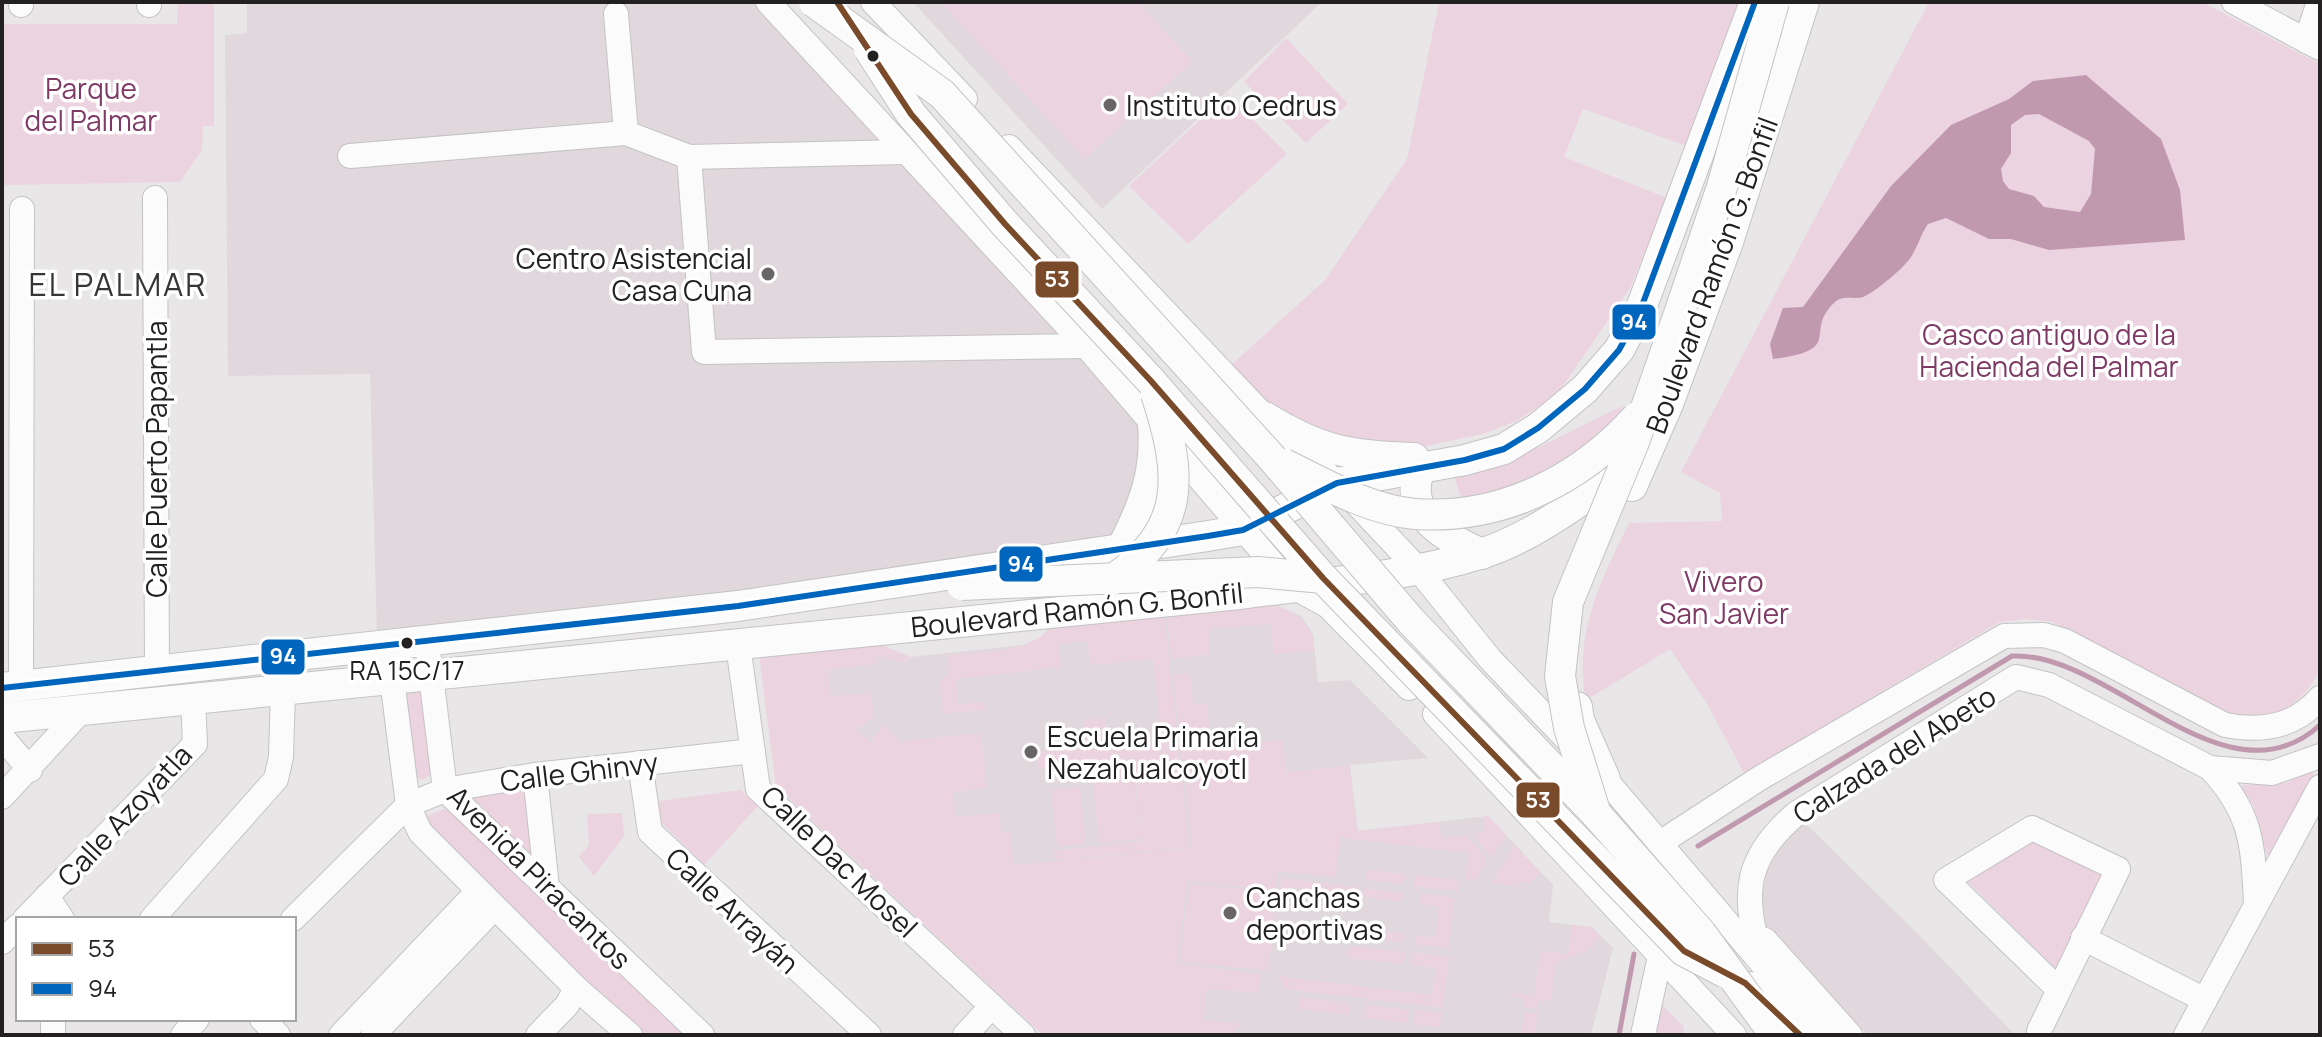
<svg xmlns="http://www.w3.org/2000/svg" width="2322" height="1037" font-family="Manrope,sans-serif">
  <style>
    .built { fill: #e0d8dc }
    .green { fill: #ecd3e0 }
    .water { fill: #c099af; fill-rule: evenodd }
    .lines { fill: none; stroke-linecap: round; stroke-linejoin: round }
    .stream { stroke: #c099af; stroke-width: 5 }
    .minor-casing { stroke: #c4c3c3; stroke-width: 26 }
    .major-casing { stroke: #c4c3c3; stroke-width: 32 }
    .minor { stroke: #fcfbfb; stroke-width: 24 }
    .major { stroke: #fcfbfb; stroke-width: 30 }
    .major-bridge-casing { stroke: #c4c3c3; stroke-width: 32; stroke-linecap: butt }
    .major-bridge { stroke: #fcfbfb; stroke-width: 30 }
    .bus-1-casing { stroke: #fff; stroke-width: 12 }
    .bus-2-casing { stroke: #fff; stroke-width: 12 }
    .bus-1 { stroke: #7a4b2a; stroke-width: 6 }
    .bus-2 { stroke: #0065bd; stroke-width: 6 }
    .bus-dot { fill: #222021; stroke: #fff; stroke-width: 3 }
    .poi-dot { fill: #686566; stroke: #fff; stroke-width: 3 }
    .labels { text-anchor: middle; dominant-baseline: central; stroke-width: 7; stroke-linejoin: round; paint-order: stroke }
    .bus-label { font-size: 26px; fill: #222021; stroke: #fff }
    .park-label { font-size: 28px; fill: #7e3a64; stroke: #fff }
    .poi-label { font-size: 28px; fill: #222021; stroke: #fff; text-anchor: start }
    .street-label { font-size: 28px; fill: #222021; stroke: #fff }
    .quarter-label { font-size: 32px; letter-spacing: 2px; fill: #383537; stroke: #fff }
    .line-badge { stroke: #fff; stroke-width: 3 }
    .badge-label { font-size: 22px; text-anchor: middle; font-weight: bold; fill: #fff }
  </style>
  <rect width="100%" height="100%" fill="#e9e6e7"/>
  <!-- built -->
  <g class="built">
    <path d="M247 2H767L1161 421 1106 559 377 638 370 374 228 376 225 35 247 33Z"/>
    <path d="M913 2H1322L1102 209Z"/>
    <path d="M1277 605 1301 616 1313 634 1318 682 1350 680 1428 758 1350 765 1358 831 1488 816 1553 885 1549 922 1592 927 1613 948 1591 1035H1189L774 654 877 643 910 657 1023 645 1040 638 1052 624Z"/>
    <path d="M1804 822 1920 936 2015 1035H1868L1766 926 1762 901 1768 859 1779 843Z"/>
  </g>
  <!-- green -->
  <g class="green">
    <path d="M178 2H214V126H203L202 150 180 182 2 185V24H177Z"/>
    <path d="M941 2H1138L1192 62 1084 159Z"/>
    <path d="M1439 2H1752L1687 146 1583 109 1564 157 1667 198 1630 288 1556 396 1514 422 1483 434 1425 446 1371 445 1291 424 1229 367 1325 280 1407 159Z"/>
    <path d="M1929 2H2202L2320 64V670C2299 710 2268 724 2225 712L2052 622 2026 619 2000 622 1744 773 1706 702 1670 649 1586 700C1573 636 1601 579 1629 523L1722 521 1720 493 1681 472Z"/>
    <path d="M1286 38 1348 104 1306 143 1244 82Z"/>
    <path d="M1228 94 1287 154 1188 244 1129 186Z"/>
    <path d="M1624 405 1601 437 1568 468 1464 506 1453 473 1539 447Z"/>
    <path d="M1257 603C1288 606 1312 617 1315 651L1274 654 1271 624 1209 629 1210 654 1171 659 1167 613Z"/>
    <path d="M1164 614 1189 847 1055 860 1054 851 1141 841 1134 758 1038 768 1036 752 1086 747 1084 720 1105 718 1108 747 1161 742 1153 659 1090 665 1087 641 1059 644 1061 667 956 679 958 704 984 702 985 710 943 714 940 684 949 671 947 655C984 651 1026 655 1053 626Z"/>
    <path d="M877 643 910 657 904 664 879 655 875 664 828 670 831 696 870 693 874 715 862 727 855 728 870 742 883 725 900 741 981 733 987 788 953 792 956 817 999 813 1001 833 1010 832 1014 865 1192 848 1173 674H1190L1193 705 1207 704 1211 746 1283 740 1286 772 1349 766 1357 831 1438 822 1441 838 1467 835 1487 861 1476 880 1465 879 1468 853 1343 838 1341 835 1335 877 1278 871 1275 890 1187 881 1177 964 1261 974 1259 993 1206 989 1204 1020 1242 1024 1231 1035H1043L776 787 759 655Z"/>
    <path d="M422 691 432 774 422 780 416 777 404 693Z"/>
    <path d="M1132 760 1140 839 1099 843 1091 764Z"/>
    <path d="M2310 771 2314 774 2271 857 2266 854 2253 804 2242 789 2243 785 2286 783Z"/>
    <path d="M525 787 533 859 462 794Z"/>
    <path d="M1080 787 1086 844 1057 846 1051 790Z"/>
    <path d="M741 790 758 806 704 865 661 822 659 801Z"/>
    <path d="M445 809 456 814 690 1035H645L433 839 425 826 426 816Z"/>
    <path d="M622 813 624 836 594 876 579 857 589 845 587 814Z"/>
    <path d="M1488 816 1507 836 1490 858 1474 834 1485 832 1483 817Z"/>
    <path d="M2033 837 2106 876 2056 969 1965 879Z"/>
    <path d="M1515 845 1541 873 1530 883 1517 882V886L1491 883Z"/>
    <path d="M1367 870 1405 874 1404 884 1366 880Z"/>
    <path d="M1415 875 1459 880 1457 891 1414 886Z"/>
    <path d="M1281 878 1357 887 1356 895 1288 887 1286 894 1279 893Z"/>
    <path d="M1189 883 1277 893 1268 971 1180 961Z"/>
    <path d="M1363 888 1403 893 1402 902 1362 897Z"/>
    <path d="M1421 894 1455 898 1449 948 1415 944 1416 936 1435 937 1439 907 1420 904Z"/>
    <path d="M1572 925 1590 927 1600 936 1592 948 1556 963 1551 1000 1538 1002V1009L1524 1007V998L1510 997 1511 993 1534 995 1540 951 1568 954Z"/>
    <path d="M1359 929 1405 934 1404 943 1358 937Z"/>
    <path d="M1349 946 1406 952 1404 964 1348 958Z"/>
    <path d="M1413 952 1449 957 1443 1008 1285 989 1278 976 1432 995 1436 968 1412 965Z"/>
    <path d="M1300 997 1350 1004 1349 1015 1298 1009Z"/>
    <path d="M1366 1005 1409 1010 1407 1023 1364 1018Z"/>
    <path d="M1662 1005 1684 1027 1683 1035H1656Z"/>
    <path d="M1415 1010 1441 1013 1440 1027 1414 1024Z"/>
    <path d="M1524 1012 1537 1014 1535 1035H1521Z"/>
  </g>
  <!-- water -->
  <path class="water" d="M2086 75 2161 139 2180 190 2185 240 2049 250 2011 239H1989L1946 218 1928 224C1921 234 1918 246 1911 257 1905 267 1874 293 1863 297 1852 300 1843 294 1834 303 1803 332 1846 350 1773 359L1770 344 1783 308 1803 307 1891 186 1951 125 2009 99 2033 81ZM2039 114 2089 141 2095 149 2091 194 2080 212 2044 207 2034 196 2009 189 2003 181 2001 169 2011 153V125L2025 115Z"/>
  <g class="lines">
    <!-- stream -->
    <g class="stream">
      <path d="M1698 846 2012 656C2110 651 2226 811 2320 725"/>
      <path d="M1619 1035 1634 954"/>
    </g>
    <defs>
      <g id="minor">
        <path d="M149 2V5"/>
        <path d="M768 2 1086 346 1292 586 1328 606 1409 688"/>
        <path d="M873 2 965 99"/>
        <path d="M2234 2 2320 48"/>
        <path d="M21 5V2"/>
        <path d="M616 14 626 133"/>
        <path d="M2306 41 2319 2"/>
        <path d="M1009 147 1265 417 1337 483 1418 569 1490 659 1605 779 1823 1035"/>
        <path d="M350 156 626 133 689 157 904 152"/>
        <path d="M689 157 704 352 1086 346"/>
        <path d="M155 198 157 672"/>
        <path d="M427 643 445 790 702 1035"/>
        <path d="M738 645 758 789 1023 1035"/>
        <path d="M388 648 408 805 420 832 576 988 630 1035"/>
        <path d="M21 686 22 209"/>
        <path d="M1435 714 1734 1035"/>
        <path d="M2 737 30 770"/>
        <path d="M640 763 650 832 869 1035"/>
        <path d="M2210 768C2252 813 2253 844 2256 904"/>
        <path d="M535 775 547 887"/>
        <path d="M2 797 82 710"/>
        <path d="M1660 843 1760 778 2004 636 2044 635 2065 641 2225 725C2263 732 2294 727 2320 698"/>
        <path d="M47 896 62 919"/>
        <path d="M25 919 195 744 193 699"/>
        <path d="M152 919 276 779 281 757 283 691"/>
        <path d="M293 919 408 805 445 790 535 775 753 751"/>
        <path d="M2083 938 2205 1000"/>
        <path d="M1765 940 1850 1035"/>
        <path d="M2 942 18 926"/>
        <path d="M1760 954C1741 892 1746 856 1797 813L2016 677 2049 685 2210 768 2272 773 2320 756"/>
        <path d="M53 1019V1035"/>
        <path d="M262 1019 278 1035"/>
        <path d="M2039 1031 2118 869 2032 828 1946 880 2057 988"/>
        <path d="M183 1035 197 1019"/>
        <path d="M341 1035 478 891"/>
        <path d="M373 1035 494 908"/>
        <path d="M538 1035 567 1005 576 988"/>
        <path d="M965 1035 992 1006"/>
        <path d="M1643 1035 1660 956"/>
        <path d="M2186 1035 2320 787"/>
      </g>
      <g id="major">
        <path d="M1265 417C1320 451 1350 456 1414 458"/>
        <path d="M1421 467C1400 514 1446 538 1482 554"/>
        <path d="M1632 486 1668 404 1728 242 1804 2"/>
        <path d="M1123 546C1144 505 1157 471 1153 424"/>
        <path d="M2 688 738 606 1208 536 1243 530 1337 483 1465 460 1504 449 1538 428 1585 389 1619 350 1640 311 1755 2"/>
        <path d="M1577 707 1579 720 1605 779"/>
        <path d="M2 718 1240 594C1319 583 1403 578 1480 554 1531 539 1589 496 1630 463"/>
        <path d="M1750 987 1800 1035"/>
      </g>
    </defs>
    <!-- minor casing -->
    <use href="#minor" class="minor-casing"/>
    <!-- major casing -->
    <use href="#major" class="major-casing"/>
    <!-- minor -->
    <use href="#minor" class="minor"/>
    <!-- major -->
    <use href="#major" class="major"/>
    <defs>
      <g id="major-bridge">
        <path d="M814 2 942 94 1272 458 1411 621 1597 815 1701 933 1775 1035"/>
        <path d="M869 49 911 114 1005 224 1151 381 1323 578 1684 951 1726 973"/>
        <path d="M1284 464C1325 484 1369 510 1415 514 1502 520 1580 480 1637 417"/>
        <path d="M1112 580C1188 529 1182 473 1156 394"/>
        <path d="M962 585 1258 572 1323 578"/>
        <path d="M1594 808 1569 728 1560 676 1568 602 1634 442 1679 314 1722 187 1774 2"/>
      </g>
    </defs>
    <!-- major-bridge casing -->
    <use href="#major-bridge" class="major-bridge-casing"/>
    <!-- major-bridge -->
    <use href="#major-bridge" class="major-bridge"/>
    <defs>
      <path id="bus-1" d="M837 2 911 114 1005 224 1151 381 1323 578 1684 951 1745 983 1800 1035"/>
      <path id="bus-2" d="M2 688 738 606 1208 536 1243 530 1337 483 1465 460 1504 449 1538 428 1585 389 1619 350 1640 311 1755 2"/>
    </defs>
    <!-- bus-1 casing -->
    <use href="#bus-1" class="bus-1-casing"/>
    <!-- bus-2 casing -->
    <use href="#bus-2" class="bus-2-casing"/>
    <!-- bus-1 -->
    <use href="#bus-1" class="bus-1"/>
    <!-- bus-2 -->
    <use href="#bus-2" class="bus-2"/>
  </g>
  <!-- markers -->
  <g class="bus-dot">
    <circle cx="873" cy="56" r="7"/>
    <circle cx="407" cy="643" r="7"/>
  </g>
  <g class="poi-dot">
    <circle cx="1110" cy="105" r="8"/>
    <circle cx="768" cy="274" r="8"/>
    <circle cx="1031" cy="752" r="8"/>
    <circle cx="1230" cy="913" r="8"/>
  </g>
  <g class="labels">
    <!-- bus labels -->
    <g class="bus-label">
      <text x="407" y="670">RA 15C/17</text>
    </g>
    <!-- park labels -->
    <g class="park-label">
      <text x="91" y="88">Parque<tspan x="91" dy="32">del Palmar</tspan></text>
      <text x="2049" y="334">Casco antiguo de la<tspan x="2049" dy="32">Hacienda del Palmar</tspan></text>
      <text x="1724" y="581">Vivero<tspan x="1724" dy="32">San Javier</tspan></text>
    </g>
    <!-- poi labels -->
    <g class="poi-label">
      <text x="1126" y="105">Instituto Cedrus</text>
      <text x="752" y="258" text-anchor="end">Centro Asistencial<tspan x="752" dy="32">Casa Cuna</tspan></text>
      <text x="1047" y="736">Escuela Primaria<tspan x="1047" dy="32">Nezahualcoyotl</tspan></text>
      <text x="1246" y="897">Canchas<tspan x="1246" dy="32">deportivas</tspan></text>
    </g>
    <!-- street labels -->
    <g class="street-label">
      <text transform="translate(1711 275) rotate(-70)">Boulevard Ramón G. Bonfil</text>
      <text transform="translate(156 459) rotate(-90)">Calle Puerto Papantla</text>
      <text transform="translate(1077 609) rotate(-6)">Boulevard Ramón G. Bonfil</text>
      <text transform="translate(1894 754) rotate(-32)">Calzada del Abeto</text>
      <text transform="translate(579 771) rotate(-7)">Calle Ghinvy</text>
      <text transform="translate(124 815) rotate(-47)">Calle Azoyatla</text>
      <text transform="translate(840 861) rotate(44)">Calle Dac Mosel</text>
      <text transform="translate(540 877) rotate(45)">Avenida Piracantos</text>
      <text transform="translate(733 910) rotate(43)">Calle Arrayán</text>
    </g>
    <!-- quarter labels -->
    <g class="quarter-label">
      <text x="118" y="284">EL PALMAR</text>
    </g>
  </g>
  <g class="line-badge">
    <rect x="1034" y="260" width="46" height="39" rx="8" fill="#7a4b2a"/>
    <rect x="1611" y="303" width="46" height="38" rx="8" fill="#0065bd"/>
    <rect x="998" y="545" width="46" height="38" rx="8" fill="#0065bd"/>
    <rect x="260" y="638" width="46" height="38" rx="8" fill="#0065bd"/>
    <rect x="1515" y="781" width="46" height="38" rx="8" fill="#7a4b2a"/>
  </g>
  <g class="badge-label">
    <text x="1057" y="287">53</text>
    <text x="1634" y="330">94</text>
    <text x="1021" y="572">94</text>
    <text x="283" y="664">94</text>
    <text x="1538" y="808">53</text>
  </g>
  <!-- border -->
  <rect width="2322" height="1037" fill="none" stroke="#222021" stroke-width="8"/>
  <!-- legend -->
  <rect x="16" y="917" width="280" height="104" fill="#ffffff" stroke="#a7a6a6" stroke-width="2"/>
  <rect x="32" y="943" width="40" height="12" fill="#7a4b2a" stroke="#a7a6a6" stroke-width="2"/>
  <text x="88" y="957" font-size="24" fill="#222021">53</text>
  <rect x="32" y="983" width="40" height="12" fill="#0065bd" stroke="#a7a6a6" stroke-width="2"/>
  <text x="88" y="997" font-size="24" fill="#222021">94</text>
</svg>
